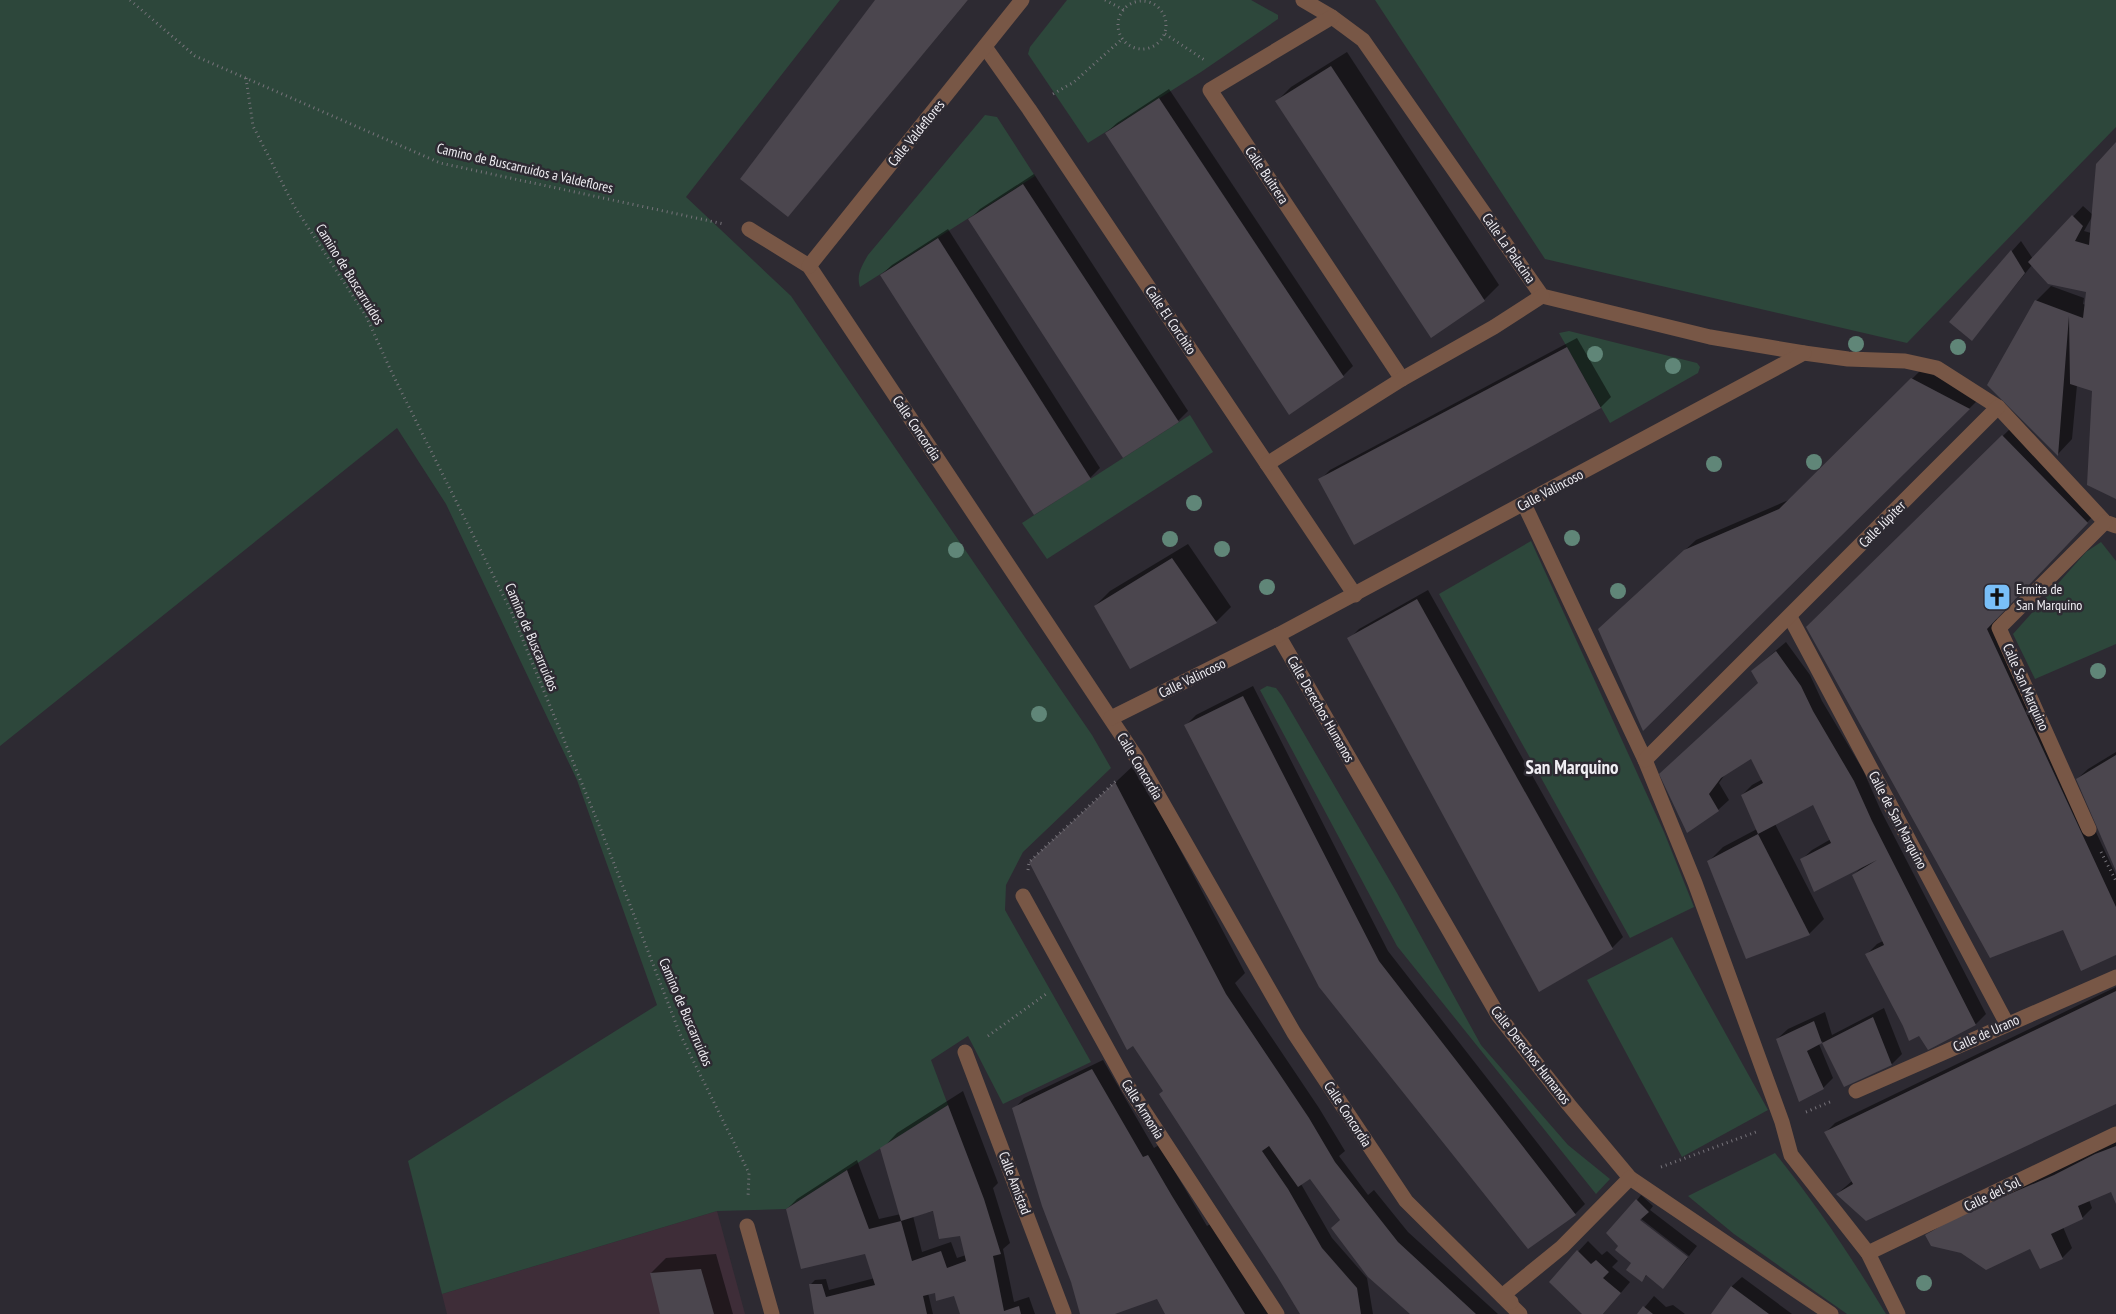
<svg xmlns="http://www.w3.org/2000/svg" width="2116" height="1314" font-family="'PT Sans Narrow',sans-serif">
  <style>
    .industrial { fill: #3e2d38 }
    .green { fill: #2d473b }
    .shadow { fill: #0007; fill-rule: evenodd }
    .building { fill: #4b464e }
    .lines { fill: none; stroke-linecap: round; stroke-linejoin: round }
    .path { stroke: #76737a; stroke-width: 3; stroke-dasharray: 1 4; stroke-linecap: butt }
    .minor { stroke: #785746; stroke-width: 15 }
    .tree { fill: #608678 }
    .labels { text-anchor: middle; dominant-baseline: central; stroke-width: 5; stroke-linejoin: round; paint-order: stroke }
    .street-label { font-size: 14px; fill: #f0eef3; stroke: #2d2a32 }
    .poi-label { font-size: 14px; fill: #f0eef3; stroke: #2d2a32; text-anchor: start }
    .district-label { font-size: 19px; font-weight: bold; fill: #f0eef3; stroke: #2d2a32 }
  </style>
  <rect width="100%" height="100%" fill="#2d2a32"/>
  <!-- industrial -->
  <path class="industrial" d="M717 1211 745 1314H447L442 1294Z"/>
  <!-- green -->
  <g class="green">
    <path d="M0 0H840L686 197 791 296 1092 735 1111 768 1023 852 1006 885 1005 910 1091 1062 1003 1104 968 1036 931 1060 948 1105 786 1209 717 1211 442 1294 408 1161 657 1005 577 780 446 504 397 428 0 746Z"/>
    <path d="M1067 0H1251L1278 15V19L1201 72 1088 143 1028 54 1030 47Z"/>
    <path d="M1375 0H2116V127L1907 343 1545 259Z"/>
    <path d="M985 115 997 117 1035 176 860 287C856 274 862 266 868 255Z"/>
    <path d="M1569 331 1697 363 1700 367 1698 373 1610 423 1559 333Z"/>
    <path d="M1190 415 1213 452 1047 559 1022 523Z"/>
    <path d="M1531 541 1664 832 1694 907 1630 938 1439 594Z"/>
    <path d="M2101 542 2116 561V644L2035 679 2013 634 2086 552Z"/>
    <path d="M1267 686 1276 688 1282 696 1397 893 1481 1045 1568 1145 1610 1179 1596 1194 1397 946 1260 690Z"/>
    <path d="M1672 937 1768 1110 1682 1157 1587 980Z"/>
    <path d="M1775 1153C1816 1204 1852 1258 1886 1314H1847L1734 1234 1688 1196Z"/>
  </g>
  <!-- shadow -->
  <g class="shadow">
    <path d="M877 0H968L788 216Z"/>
    <path d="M1347 52 1499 285 1484 300 1276 102 1291 87Z"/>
    <path d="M1169 89 1353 366 1343 376 1106 133 1117 123Z"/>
    <path d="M2116 144V498L2093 390 2077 385 2072 439 2058 454 2036 301 2051 286 2084 298 2083 304 2086 305 2087 291 2032 265 1972 339 2012 251 2021 241 2033 259 2083 206 2093 215ZM2093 215 2091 233 2084 231Z"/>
    <path d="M1034 174 1188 411 1178 421 970 219 980 209Z"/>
    <path d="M948 229 1100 468 1090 478 881 275 892 265Z"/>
    <path d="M1577 338 1611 397 1601 407 1354 543 1320 480 1330 470Z"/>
    <path d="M1922 369 1979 399 1644 729 1610 619 1696 540 1791 499Z"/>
    <path d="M2013 426 2097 512 1996 618 2116 875V953L2064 928 1808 627Z"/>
    <path d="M1188 544 1231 607 1216 622 1130 668 1095 606 1110 591Z"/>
    <path d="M1428 590 1623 937 1612 948 1540 991 1349 639 1359 629Z"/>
    <path d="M1786 642 1810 675 1822 701 1863 770 1881 811 1986 1014 1976 1024 1928 1048 1920 1034 1905 1026 1867 954 1877 944 1883 941 1853 875 1861 868 1801 860 1812 850 1831 839 1814 803 1775 824 1824 919 1809 934 1708 862 1723 847 1757 829 1742 795 1752 785 1763 779 1752 757 1726 773 1719 783 1729 800 1718 810 1688 831 1759 682 1752 671Z"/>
    <path d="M1253 686 1388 951 1585 1204 1575 1214 1186 725 1196 715Z"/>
    <path d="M2116 752V868L2077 779 2088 769Z"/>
    <path d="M1135 764 1245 973 1235 983 1319 1108 1345 1151 1339 1156 1368 1195 1374 1190 1408 1232 1498 1314H1412L1310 1177 1301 1184 1332 1238 1367 1278 1373 1314H1301L1164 1091 1051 843Z"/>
    <path d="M2116 987V1102L1837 1194 1852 1181 1825 1133 1835 1123Z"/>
    <path d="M1884 1008 1902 1054 1892 1064 1844 1086 1822 1041 1819 1044 1833 1078 1823 1088 1777 1039 1788 1029 1825 1012 1832 1035Z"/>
    <path d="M1103 1060 1154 1148 1159 1145 1207 1226 1213 1222 1269 1314H1166L1157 1296 1111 1314H1082L1014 1109 1024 1098Z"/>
    <path d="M963 1091 998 1183 993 1188 1010 1243 1003 1249 1014 1302 1029 1297 1035 1314H961L955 1295 936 1291 928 1293 933 1314H815L810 1285 815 1280 826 1279 829 1290 875 1278 866 1252 787 1209 797 1199 857 1160 879 1219 901 1214 882 1149 897 1133ZM934 1211 961 1234 966 1255 957 1258 951 1242 922 1252 913 1216Z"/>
    <path d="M2116 1140V1201L2112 1190 2089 1200 2092 1208 2082 1218 2063 1227 2072 1248 2062 1258 2031 1247 1961 1252 1926 1236 1931 1231Z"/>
    <path d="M1641 1195 1653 1206 1650 1210 1697 1246 1689 1256 1640 1218V1221L1688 1258 1663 1288 1647 1275 1642 1280 1633 1263 1620 1246 1637 1200Z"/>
    <path d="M1588 1241 1602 1255 1607 1251 1618 1261 1612 1267 1630 1282 1603 1314H1584L1550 1282Z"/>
    <path d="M716 1254 733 1314H662L651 1273 666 1258Z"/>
    <path d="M1742 1277 1792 1314H1713L1731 1287Z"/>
    <path d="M1654 1296 1666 1307 1673 1305 1685 1314H1639Z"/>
  </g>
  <!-- building -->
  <g class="building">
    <path d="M875 0H968L788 217 740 179Z"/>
    <path d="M1331 66 1485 301 1431 338 1275 101Z"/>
    <path d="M1159 98 1344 377 1289 415 1105 133Z"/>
    <path d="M2116 142V499L2087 485 2092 391 2070 384 2069 316 2058 456 1987 385 2035 300 2083 318 2086 292 2048 284 2028 262 2072 215 2083 226 2075 241 2089 245 2096 164Z"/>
    <path d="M1023 184 1179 422 1123 458 968 219Z"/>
    <path d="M938 238 1091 479 1034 515 880 275Z"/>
    <path d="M2011 250 2025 273 1972 341 1949 322Z"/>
    <path d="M1567 347 1601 408 1354 545 1318 479Z"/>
    <path d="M1911 378 1970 409 1643 731 1598 629 1684 550 1779 509Z"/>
    <path d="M2002 435 2088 523 1987 629 2116 907V955L2081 971 2063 930 1990 958 1806 627Z"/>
    <path d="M1172 558 1217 623 1130 669 1094 606Z"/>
    <path d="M1417 599 1613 949 1539 992 1347 638Z"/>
    <path d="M1776 651 1801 686 1813 711 1854 781 1872 821 1976 1025 1928 1050 1919 1036 1909 1041 1903 1026 1865 954 1884 945 1852 875 1877 860 1814 892 1800 859 1831 843 1813 805 1758 834 1741 795 1763 783 1751 759 1721 778 1709 794 1719 811 1687 833 1659 774 1758 683 1751 671Z"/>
    <path d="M1243 696 1379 961 1576 1215 1528 1249 1319 987 1184 725Z"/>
    <path d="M2116 755V871L2076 779Z"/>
    <path d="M1115 782 1226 994 1309 1118 1335 1162 1398 1242 1476 1314H1410L1368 1277 1331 1228 1340 1220 1310 1179 1298 1187 1269 1146 1262 1151 1288 1189 1322 1248 1357 1288 1361 1314H1300L1277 1276 1159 1094 1163 1091 1133 1046 1127 1050 1029 862Z"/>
    <path d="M1758 834 1810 935 1746 959 1707 861Z"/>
    <path d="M2116 991V1104L1866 1221 1836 1194 1853 1184 1824 1132Z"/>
    <path d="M1873 1017 1892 1065 1844 1087 1822 1043 1807 1051 1824 1089 1799 1102 1776 1039 1814 1021 1822 1043Z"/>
    <path d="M1092 1069 1143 1157 1148 1155 1172 1196 1245 1314H1165L1157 1299 1115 1314H1080L1071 1282 1042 1206 1012 1108Z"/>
    <path d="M948 1105 984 1199 1001 1254 993 1256 1004 1311 1019 1306 1021 1314H960L954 1296 936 1301 935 1293 923 1296 927 1314H814L809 1284H822L826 1297 875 1285 865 1254 801 1269 786 1209 847 1170 869 1229 901 1221 912 1261 941 1251 947 1268 966 1261 960 1236 939 1239 933 1211 901 1221 880 1148Z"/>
    <path d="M2116 1146V1204L2111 1192 2078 1206 2083 1219 2051 1234 2063 1259 2040 1269 2030 1249 1986 1270 1961 1253 1931 1246 1925 1235 1958 1216 2054 1175 2095 1154Z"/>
    <path d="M1636 1199 1649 1212 1640 1220 1688 1257 1663 1289 1646 1275 1642 1282 1626 1270 1631 1263 1615 1250 1618 1246 1606 1233Z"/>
    <path d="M1577 1250 1591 1264 1596 1260 1609 1272 1603 1278 1621 1293 1603 1314H1582L1549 1282Z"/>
    <path d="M701 1269 714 1314H660L650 1273Z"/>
    <path d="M1731 1286 1769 1314H1711Z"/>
    <path d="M1643 1306 1653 1314H1637Z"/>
  </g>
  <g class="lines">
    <!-- path -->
    <g class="path">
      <path d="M130 0 195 56 440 163 724 224"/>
      <path d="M1105 0 1124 10"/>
      <circle cx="1142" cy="25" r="24"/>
      <path d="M1165 34 1206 61"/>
      <path d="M246 78 253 126 294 206 366 316 392 373 511 611 601 830 680 1034 749 1173 748 1198"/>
      <path d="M1053 94 1074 82 1122 39"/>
      <path d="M2101 852 2116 881"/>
      <path d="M1028 870 1029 862 1118 779"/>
      <path d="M988 1036 1046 994"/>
      <path d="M1806 1112 1832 1101"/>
      <path d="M1661 1167 1756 1132"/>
    </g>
    <!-- minor -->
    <g class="minor">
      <path d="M1303 0 1332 17 1363 40 1542 296 1710 337 1804 353 1848 359 1905 361 1937 368 1998 407 2105 522 2116 526"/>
      <path d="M1332 17 1210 90 1402 379"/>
      <path d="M985 47 1029 109 1355 595"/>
      <path d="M749 229 809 266 1138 760 1294 1033 1406 1201 1520 1314"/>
      <path d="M809 266 1022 0"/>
      <path d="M1267 464 1402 379 1494 327 1542 296"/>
      <path d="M1524 504 1645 760 1695 883 1782 1122 1791 1155 1868 1253 1898 1314"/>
      <path d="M1790 617 2007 1024"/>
      <path d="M1278 635 1498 1015 1569 1105 1630 1178 1831 1314"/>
      <path d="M1111 718 1278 635 1804 353"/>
      <path d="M1645 760 1998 407"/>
      <path d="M2089 829 1999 628 2105 522"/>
      <path d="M1023 896 1129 1088 1277 1314"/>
      <path d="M965 1052 1064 1314"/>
      <path d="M1856 1091 2116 977"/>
      <path d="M747 1226 772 1314"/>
      <path d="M1868 1253 2116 1134"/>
      <path d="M1511 1302 1502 1296 1562 1247 1630 1178"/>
    </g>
  </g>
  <!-- trees -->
  <g class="tree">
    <circle cx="1856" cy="344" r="8"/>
    <circle cx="1958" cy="347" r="8"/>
    <circle cx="1595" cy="354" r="8"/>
    <circle cx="1673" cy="366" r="8"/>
    <circle cx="1814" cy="462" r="8"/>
    <circle cx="1714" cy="464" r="8"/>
    <circle cx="1194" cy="503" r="8"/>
    <circle cx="1572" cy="538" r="8"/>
    <circle cx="1170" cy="539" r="8"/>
    <circle cx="1222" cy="549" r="8"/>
    <circle cx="956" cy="550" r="8"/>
    <circle cx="1267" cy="587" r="8"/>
    <circle cx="1618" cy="591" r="8"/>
    <circle cx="2098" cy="671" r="8"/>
    <circle cx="1039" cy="714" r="8"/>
    <circle cx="1924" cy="1283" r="8"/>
  </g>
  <!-- icons -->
  <defs>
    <symbol id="church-square" viewBox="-11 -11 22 22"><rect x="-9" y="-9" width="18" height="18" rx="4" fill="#79bff8" stroke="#2d2a32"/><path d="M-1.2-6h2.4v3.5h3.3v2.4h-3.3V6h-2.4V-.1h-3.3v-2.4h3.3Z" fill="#111"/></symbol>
  </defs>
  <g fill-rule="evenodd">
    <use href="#church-square" x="1981" y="581" width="32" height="32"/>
  </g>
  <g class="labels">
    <!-- street labels -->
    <g class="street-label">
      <text transform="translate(916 133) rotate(-51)">Calle Valdeflores</text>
      <text transform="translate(525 168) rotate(13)">Camino de Buscarruidos a Valdeflores</text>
      <text transform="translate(1267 175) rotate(56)">Calle Buitrera</text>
      <text transform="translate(1509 248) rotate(55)">Calle La Palacina</text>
      <text transform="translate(350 274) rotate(58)">Camino de Buscarruidos</text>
      <text transform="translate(1171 320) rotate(56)">Calle El Corchito</text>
      <text transform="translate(917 428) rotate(56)">Calle Concordia</text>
      <text transform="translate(1550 490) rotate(-28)">Calle Valincoso</text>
      <text transform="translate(1882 524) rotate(-45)">Calle Júpiter</text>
      <text transform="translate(532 637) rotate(67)">Camino de Buscarruidos</text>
      <text transform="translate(1192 678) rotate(-26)">Calle Valincoso</text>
      <text transform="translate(2026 687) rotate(66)">Calle San Marquino</text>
      <text transform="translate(1321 709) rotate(60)">Calle Derechos Humanos</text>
      <text transform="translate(1140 766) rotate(59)">Calle Concordia</text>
      <text transform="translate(1898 820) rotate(62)">Calle de San Marquino</text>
      <text transform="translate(686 1012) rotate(67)">Camino de Buscarruidos</text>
      <text transform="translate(1986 1033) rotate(-24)">Calle de Urano</text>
      <text transform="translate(1531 1055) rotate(52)">Calle Derechos Humanos</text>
      <text transform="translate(1143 1109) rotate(58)">Calle Armonía</text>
      <text transform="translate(1348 1114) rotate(57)">Calle Concordia</text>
      <text transform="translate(1015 1183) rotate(69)">Calle Amistad</text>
      <text transform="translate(1992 1194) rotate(-26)">Calle del Sol</text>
    </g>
    <!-- poi labels -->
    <g class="poi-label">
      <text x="2016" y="589">Ermita de<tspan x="2016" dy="16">San Marquino</tspan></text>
    </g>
    <!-- district labels -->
    <g class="district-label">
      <text x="1572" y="767">San Marquino</text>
    </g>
  </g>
</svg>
